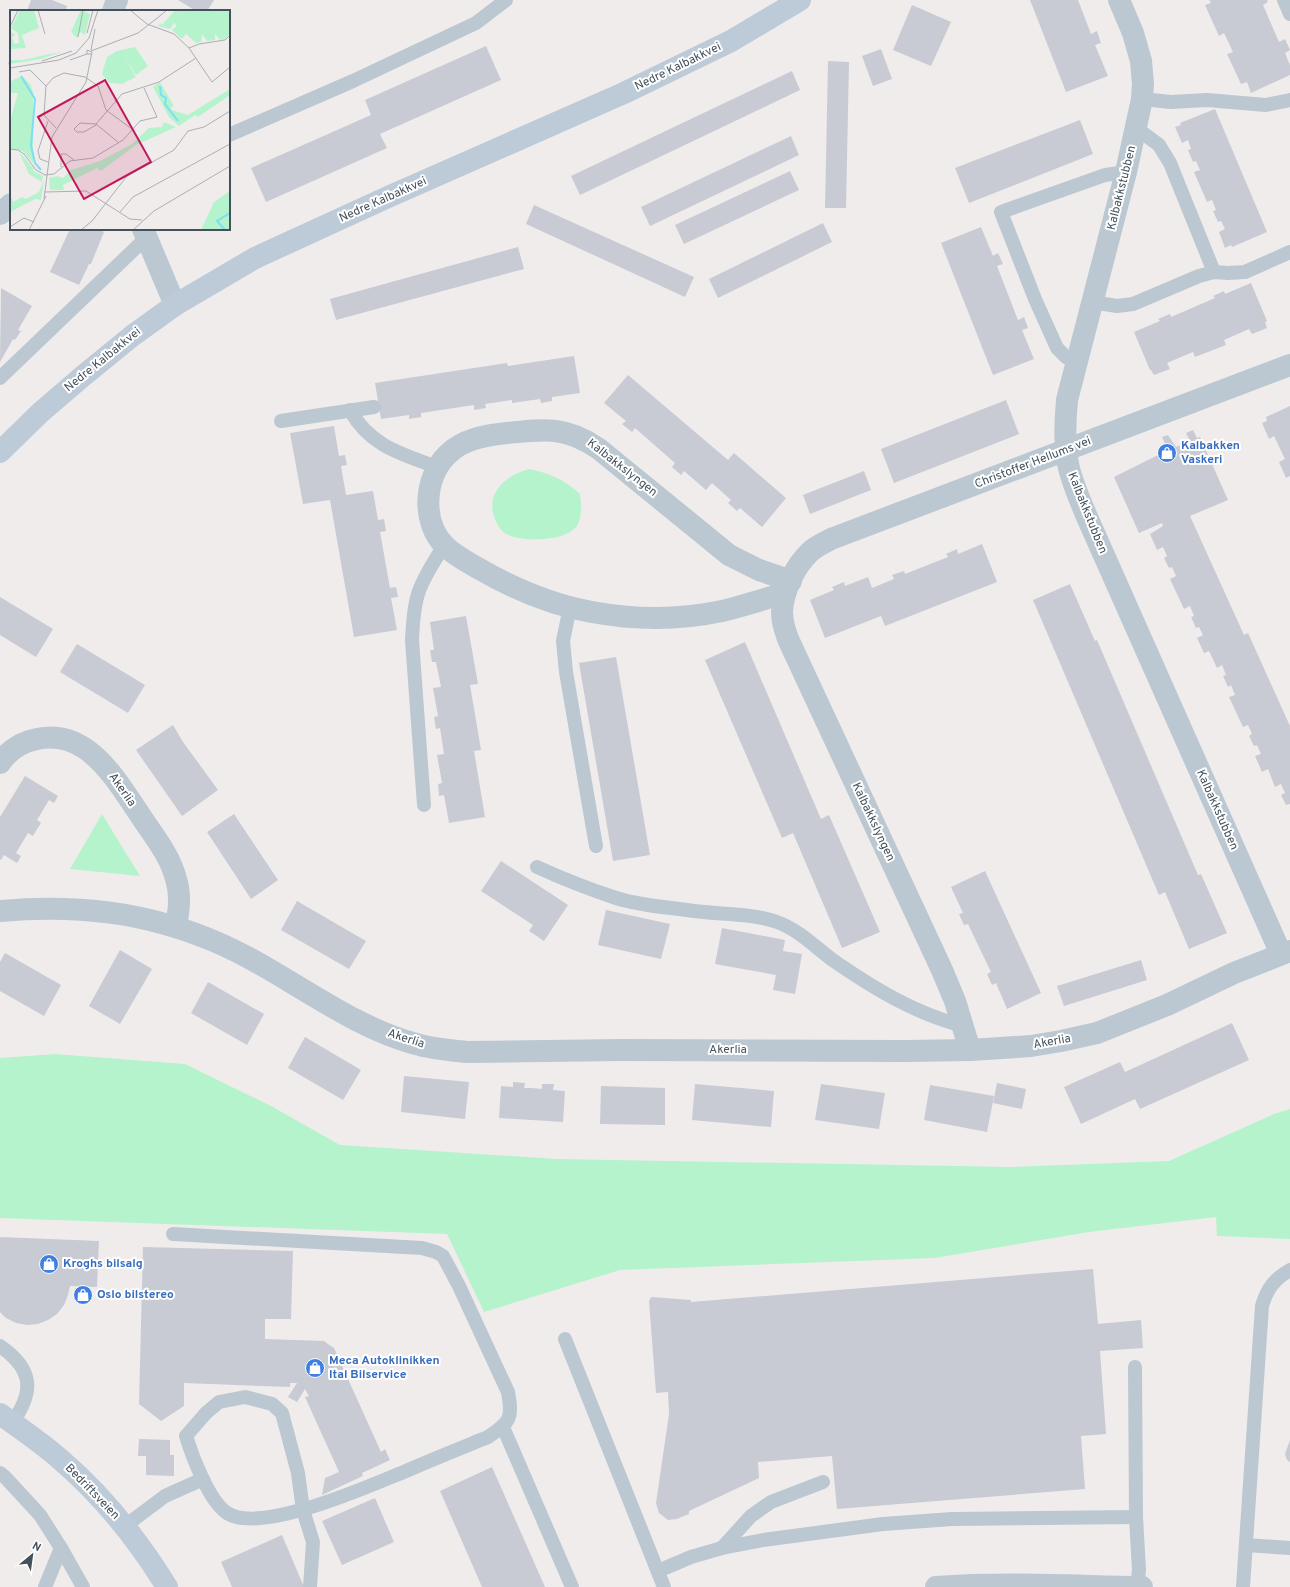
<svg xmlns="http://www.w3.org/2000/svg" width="1290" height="1587" font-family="Overpass,sans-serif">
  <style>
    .green { fill: #b5f3cc }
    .building { fill: #c8cbd3 }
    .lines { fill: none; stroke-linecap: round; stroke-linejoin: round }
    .lane { stroke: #bbc8d1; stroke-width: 14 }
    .street { stroke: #bbc8d1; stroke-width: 22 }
    .secondary { stroke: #bdcad8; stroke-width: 22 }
    .labels { text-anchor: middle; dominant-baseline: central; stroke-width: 4; stroke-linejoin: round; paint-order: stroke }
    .street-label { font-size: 12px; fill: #43515c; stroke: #fff }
    .shop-label { font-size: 12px; font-weight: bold; fill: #366cbe; stroke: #fff; text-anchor: start }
    .inset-river { fill: none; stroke: #7ddef5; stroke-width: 2 }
    .inset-road { fill: none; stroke: #abaeb2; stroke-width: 1 }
    .view { fill: #c2185b; fill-opacity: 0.15; stroke: #c2185b; stroke-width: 2 }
    .inset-edge { fill: none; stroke: #43515c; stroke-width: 2 }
  </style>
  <rect width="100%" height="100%" fill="#f0ecec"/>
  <!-- green -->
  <g class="green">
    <path d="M530 469C549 473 565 480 580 494 581 503 583 518 576 527 564 542 522 542 506 534 501 531 497 525 495 519 484 493 507 474 530 469Z"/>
    <path d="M102 814 140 876 70 869Z"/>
    <path d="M55 1054 185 1064 271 1106 340 1145 557 1159 1011 1167 1169 1161 1274 1114 1290 1109V1239L1217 1236 1216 1217 1089 1232 935 1258 620 1270 484 1312 447 1234 0 1218V1058Z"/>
  </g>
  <!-- building -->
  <g class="building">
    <path d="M31 0H52L67 6 65 11H27Z"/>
    <path d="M178 0H214L207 11H196Z"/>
    <path d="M1030 0H1078L1091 34 1097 31 1101 43 1095 45 1108 76 1066 92Z"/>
    <path d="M1209 0H1267L1268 2 1263 5 1279 42 1285 39 1290 50 1285 53 1290 65V75L1251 93 1247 82 1241 84 1227 54 1233 52 1224 33 1219 36 1205 5 1211 3Z"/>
    <path d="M912 5 951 22 931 66 893 50Z"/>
    <path d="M486 46 501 80 380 134 387 148 266 202 251 168 371 115 365 100Z"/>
    <path d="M881 49 892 79 873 86 862 56Z"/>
    <path d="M11 56V66L8 64Z"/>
    <path d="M828 61 849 62 846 208H825Z"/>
    <path d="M792 71 800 90 580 195 571 176Z"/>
    <path d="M1215 109 1267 232 1232 247 1231 245 1225 248 1219 232 1225 229 1221 221 1218 222 1213 211 1216 210 1212 200 1207 202 1194 172 1200 170 1196 161 1193 162 1188 150 1191 149 1188 140 1182 143 1175 127 1181 125 1180 123Z"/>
    <path d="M1080 120 1093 154 969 203 955 168Z"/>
    <path d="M791 136 799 155 650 226 641 207Z"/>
    <path d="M790 171 799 190 684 244 675 225Z"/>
    <path d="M534 205 694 277 685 297 526 224Z"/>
    <path d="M823 223 832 242 718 298 709 279Z"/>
    <path d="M981 227 993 256 998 253 1003 264 997 266 1018 320 1024 317 1028 328 1022 330 1034 359 993 375 941 243Z"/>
    <path d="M70 229H98L104 232 91 264H89L79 285 50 272Z"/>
    <path d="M518 247 524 269 336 320 330 299Z"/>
    <path d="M1251 283 1267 321 1265 322 1267 328 1252 334 1249 329 1224 340 1226 345 1195 357 1193 352 1167 363 1170 369 1154 375 1151 370H1150L1134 332 1160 321 1158 319 1170 314 1171 317 1215 298 1213 296 1224 291 1225 294Z"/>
    <path d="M1 288 32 306 18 330 21 331 15 340 13 339 0 362Z"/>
    <path d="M574 356 580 393 552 397V401L541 403 540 399 512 403V400L485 404 486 408 474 410V405L421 413V417L409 419V415L381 419 375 383 507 363 508 366Z"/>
    <path d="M628 375 728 460 734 453 786 498 762 527 740 508 737 511 728 503 731 500 712 483 706 490 684 471 681 475 672 467 675 463 635 428 632 432 622 424 626 421 604 403Z"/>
    <path d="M1006 400 1019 434 894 483 881 449Z"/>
    <path d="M1290 406V476L1286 478 1279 462 1285 459 1274 436 1269 439 1262 423 1267 421 1266 417Z"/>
    <path d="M334 426 339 456 345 455 347 465 341 466 346 495 373 491 378 520 384 519 386 531 380 532 390 588 396 587 398 597 391 598 397 630 354 637 330 500 303 504 290 433Z"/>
    <path d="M1193 430 1197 438 1200 437 1228 500 1190 516 1244 635 1248 633 1290 726V804L1286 805 1281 795 1285 793 1281 784 1275 787 1268 769 1262 772 1255 756 1261 754 1257 745 1254 746 1249 736 1252 734 1248 725 1243 727 1229 697 1235 695 1231 685 1228 687 1223 676 1226 675 1222 665 1217 668 1209 651 1204 653 1197 638 1203 635 1199 627 1196 628 1191 617 1194 616 1190 606 1184 609 1170 579 1176 576 1172 567 1169 568 1164 558 1167 556 1163 547 1157 550 1150 534 1163 526 1162 523 1139 533 1114 477 1168 450 1162 437 1168 435 1176 447 1190 441 1186 433Z"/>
    <path d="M864 471 871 490 810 514 803 495Z"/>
    <path d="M982 544 997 582 885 626 881 616 825 638 810 600 834 590 832 587 844 582 845 586 868 577 872 588 894 579 892 575 904 571 905 574 948 557 946 554 957 549 958 554Z"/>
    <path d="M1070 584 1095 641 1097 640 1198 875 1201 874 1227 933 1189 949 1165 892 1159 895 1033 600Z"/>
    <path d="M0 597 53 629 36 657 0 635Z"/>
    <path d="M466 616 478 684 470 685 481 750 474 751 485 817 449 823 444 795 439 796 438 784 442 783 437 755 444 754 440 728 436 729 434 717 438 716 433 688 441 687 436 662H432L430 650H434L430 622Z"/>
    <path d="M745 642 821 819 829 815 880 932 842 948 793 833 782 838 705 660Z"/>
    <path d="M77 644 145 685 128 713 60 672Z"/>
    <path d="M616 657 650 855 613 861 579 663Z"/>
    <path d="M173 725 183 742 218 790 182 816 136 750Z"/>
    <path d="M25 776 58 796 54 803 49 800 37 820 41 823 37 829 33 836 28 833 16 853 21 856 17 863 4 855 1 860 0 859V817Z"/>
    <path d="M234 814 278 880 251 899 207 832Z"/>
    <path d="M501 861 568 905 544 941 529 931 533 925 481 891Z"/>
    <path d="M985 871 1041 993 1007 1009 996 983 992 985 987 974 991 972 968 924 964 925 959 914 963 913 951 887Z"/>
    <path d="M297 901 366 941 349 969 281 930Z"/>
    <path d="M606 910 670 924 661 959 598 945Z"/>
    <path d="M722 928 785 940 783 951 802 954 795 994 773 990 776 975 715 964Z"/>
    <path d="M120 950 152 969 120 1024 89 1006Z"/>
    <path d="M5 953 61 985 44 1016 0 991V962Z"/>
    <path d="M1141 960 1147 980 1064 1006 1057 986Z"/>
    <path d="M208 982 264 1014 247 1045 191 1013Z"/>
    <path d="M1232 1023 1249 1060 1140 1109 1135 1099 1081 1124 1064 1087 1120 1062 1125 1072Z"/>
    <path d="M305 1037 361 1070 343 1100 288 1068Z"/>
    <path d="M404 1076 469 1082 465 1119 401 1112Z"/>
    <path d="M513 1082 525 1083 524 1088H532L542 1089V1084H554L553 1090 565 1091 563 1122 499 1118 501 1086 513 1087Z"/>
    <path d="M997 1083 1026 1089 1022 1109 993 1103Z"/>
    <path d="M695 1084 774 1091 771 1127 692 1120Z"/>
    <path d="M821 1084 885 1093 879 1129 815 1120Z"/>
    <path d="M930 1085 994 1096 987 1132 924 1120Z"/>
    <path d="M601 1086 665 1088V1125L600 1124Z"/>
    <path d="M0 1237 99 1241 97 1287 70 1286 68 1295 64 1305 57 1314 48 1320 38 1324 27 1325 16 1323 6 1318 0 1312Z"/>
    <path d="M143 1247 293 1251 291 1319H265V1339L325 1341V1342L334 1348 381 1452 385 1449 390 1460 362 1473 363 1476 322 1495 325 1478 339 1472 305 1397 309 1396 305 1389 297 1402 288 1397 297 1383H290V1387L184 1383V1406L161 1421 139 1404Z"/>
    <path d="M1093 1269 1098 1324 1141 1320 1143 1348 1100 1351 1106 1434 1081 1436 1085 1489 837 1509 832 1456 758 1462 759 1478 689 1511V1514L677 1519 668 1520 659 1513 656 1503 669 1414 668 1392 656 1393 649 1301 651 1297 691 1300V1302Z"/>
    <path d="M139 1439 170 1440V1455H174V1476L146 1475V1456H138Z"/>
    <path d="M1290 1440V1462L1287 1460 1285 1454Z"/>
    <path d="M492 1467 545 1587H482L440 1491Z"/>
    <path d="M375 1498 394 1542 342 1565 322 1521Z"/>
    <path d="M282 1535 304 1587H232L221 1562Z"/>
  </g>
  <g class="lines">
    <!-- lane -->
    <g class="lane">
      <path d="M1284 0 1290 14"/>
      <path d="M1142 99 1171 102 1207 100 1266 105 1290 100"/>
      <path d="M1136 128 1159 145 1170 163 1214 272"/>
      <path d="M229 135 353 81 476 23 506 0"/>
      <path d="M1092 302 1117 306 1133 304 1199 276 1214 272 1228 273 1245 272 1290 252"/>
      <path d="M1076 363 1066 357 1057 348 1035 299 1001 212 1105 175 1126 172"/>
      <path d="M0 378 146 238"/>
      <path d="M350 410C370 446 401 454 437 467"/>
      <path d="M281 421 374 407"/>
      <path d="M570 607 563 641 566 672 596 846"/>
      <path d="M424 805 412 640C413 625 413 609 418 594 423 577 435 561 444 545"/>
      <path d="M537 867C563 879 589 889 616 898 638 905 664 907 687 910 717 915 748 912 777 922 799 930 815 947 834 961 875 989 914 1013 963 1026"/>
      <path d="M173 1234 422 1248 436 1252 443 1256 459 1286 508 1392C513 1419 510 1422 488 1437 461 1448 433 1459 406 1471 371 1485 261 1535 227 1513 209 1501 192 1456 186 1436L206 1413 219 1402 245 1397 272 1404 282 1413 298 1473 303 1510 313 1542 310 1587"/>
      <path d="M565 1339 664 1587"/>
      <path d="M0 1346C33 1369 35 1391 12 1423"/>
      <path d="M1135 1367 1136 1517 1139 1570 1137 1587"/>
      <path d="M503 1427 572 1587"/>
      <path d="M0 1473 5 1477 40 1515 61 1548 83 1587"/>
      <path d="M125 1526 165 1496 203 1479"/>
      <path d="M1246 1545 1290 1548"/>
      <path d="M722 1548 751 1516 771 1502 823 1482"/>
      <path d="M658 1571 691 1557 722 1548 763 1540 883 1524 952 1519 1136 1517"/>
      <path d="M45 1587 61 1548"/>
      <path d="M1243 1587 1262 1306C1267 1289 1274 1279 1290 1270"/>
    </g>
    <!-- street -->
    <g class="street">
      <path d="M1119 0 1133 33 1141 61 1143 84 1142 99 1126 172 1067 400C1065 421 1064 443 1068 464 1072 483 1080 500 1087 517L1281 954"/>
      <path d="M113 11 117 0"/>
      <path d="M0 214 11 204"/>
      <path d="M143 229 175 305"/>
      <path d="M785 593C764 599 743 606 722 611 680 620 635 620 592 612 551 605 512 588 476 567 466 561 454 555 445 546 421 522 424 478 447 455 462 439 487 435 507 433 545 429 566 426 599 449L729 555 759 570 791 581"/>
      <path d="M0 763C9 750 22 742 37 739 88 728 116 780 140 815 153 835 170 855 176 879 181 895 179 910 176 927"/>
      <path d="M0 911C76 904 146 912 216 942 284 971 345 1025 416 1044 432 1049 449 1050 467 1052L621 1050 905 1051 970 1050 1031 1046 1061 1041 1097 1033 1167 1005 1234 973 1290 951"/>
      <path d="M970 1050 955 1001 942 970 788 639C785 631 782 621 782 612 783 591 795 566 810 552 816 546 824 543 831 539L1290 365"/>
      <path d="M936 1587C1004 1582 1073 1586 1142 1587"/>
    </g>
    <!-- secondary -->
    <g class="secondary">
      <path d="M0 452 41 412 83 376 132 336 175 305 255 258 388 197 624 93 731 41 800 0"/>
      <path d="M0 1414C21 1429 42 1443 61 1460 103 1496 138 1540 167 1587"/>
    </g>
  </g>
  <!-- icons -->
  <defs>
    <symbol id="shop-disc" viewBox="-11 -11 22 22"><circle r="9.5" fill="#3f7fe0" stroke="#fff"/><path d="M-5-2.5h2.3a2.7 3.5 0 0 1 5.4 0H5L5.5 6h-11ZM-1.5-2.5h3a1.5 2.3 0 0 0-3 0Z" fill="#fff"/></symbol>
  </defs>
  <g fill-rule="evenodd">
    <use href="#shop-disc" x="1156" y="442" width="22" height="22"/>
    <use href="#shop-disc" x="38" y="1253" width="22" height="22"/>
    <use href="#shop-disc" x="72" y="1284" width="22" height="22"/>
    <use href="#shop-disc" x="304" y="1357" width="22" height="22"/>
  </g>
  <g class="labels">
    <!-- street labels -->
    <g class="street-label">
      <text transform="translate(678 67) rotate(-26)">Nedre Kalbakkvei</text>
      <text transform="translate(1122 188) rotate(-76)">Kalbakkstubben</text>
      <text transform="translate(383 200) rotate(-24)">Nedre Kalbakkvei</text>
      <text transform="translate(103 360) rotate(-39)">Nedre Kalbakkvei</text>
      <text transform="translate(1033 463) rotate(-21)">Christoffer Hellums vei</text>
      <text transform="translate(622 468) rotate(38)">Kalbakkslyngen</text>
      <text transform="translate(1087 513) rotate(68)">Kalbakkstubben</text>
      <text transform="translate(122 790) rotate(55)">Akerlia</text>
      <text transform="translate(1217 810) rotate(66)">Kalbakkstubben</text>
      <text transform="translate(873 822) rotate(65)">Kalbakkslyngen</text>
      <text transform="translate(406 1039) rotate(18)">Akerlia</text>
      <text transform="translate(1052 1042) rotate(-10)">Akerlia</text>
      <text x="728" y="1050">Akerlia</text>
      <text transform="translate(92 1492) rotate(46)">Bedriftsveien</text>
    </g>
    <!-- shop labels -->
    <g class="shop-label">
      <text x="1181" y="446">Kalbakken<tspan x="1181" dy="14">Vaskeri</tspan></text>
      <text x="63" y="1264">Kroghs bilsalg</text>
      <text x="97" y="1295">Oslo bilstereo</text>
      <text x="329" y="1361">Meca Autoklinikken<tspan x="329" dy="14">Ital Bilservice</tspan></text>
    </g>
  </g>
  <!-- overview -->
  <g transform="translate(10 10)">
    <rect width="220" height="220" fill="#f0ecec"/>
    <path d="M10 0H24L29 18 12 25 16 38 0 39V21L5 25 2 27 4 34 9 33 8 23 1 18ZM71 0 80 4 75 25 70 22 67 28 61 22ZM165 0H220V23L215 29 210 30 205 24V30L197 31 192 24 191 32 186 33 176 24 172 29 162 20 167 16 164 13 160 19 148 16 150 13 152 15ZM125 37 138 56 126 65 113 44 126 67 112 74 100 73 92 64 97 47 107 41ZM53 41 31 49 0 54 1 50H13ZM12 66 20 74 23 82V153L13 141 0 139V111L8 83H0V68L1 71ZM150 72 164 96 160 98 162 100 178 105 220 79V85L188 107 185 105 169 116 159 107 143 77ZM154 112 166 117 126 135 91 161 87 158 53 175 54 180H40L39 168 47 166 53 168 61 160 90 151 122 134 139 118 152 117ZM9 142 24 159 23 161 33 166 32 172 19 164ZM34 170 31 190 25 189 0 202V184L3 192 12 187 16 189 29 182ZM220 181V220H191L204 192Z" fill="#b5f3cc"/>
    <path class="inset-river" d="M11 66 25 89 21 136 25 153 31 160M150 76 151 85 156 88 155 94 168 111M215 220 207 211 220 203"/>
    <path class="inset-road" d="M28 0 35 24M120 0 137 14 164 24 179 38 202 72 220 57M146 9 157 0M0 17 8 0M77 23 83 0M68 27 73 0M179 38 189 34 215 30 220 25M81 40 85 19M81 41 128 23 146 9M60 50 77 44M32 51 62 41M0 58 49 50 66 43 79 28 88 0M9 62 20 60 36 76M38 111 28 141 30 149 38 152M86 114 112 84 149 72 186 48M86 114 70 113 64 119 67 122H74L86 115M86 114 109 133M46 118 34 105 36 76 43 68 54 63 75 67 88 76 96 100 122 119M0 139 8 140 14 144 26 160 35 165 44 164 60 151 83 148 113 130 130 111 147 107 134 78M51 157V144H56L64 150M35 182 76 181 120 209M34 189 42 127 76 72 82 42 77 40V44H81M110 202 123 187 220 134M120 209 132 210M0 217 14 208 24 212M19 220 36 186M71 220 82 211 117 166 164 140 178 121 194 117 220 101M123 220 144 201 220 156"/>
    <path class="view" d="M95 70 141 152 74 189 28 107Z"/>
    <rect width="220" height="220" class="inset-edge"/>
  </g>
  <!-- north arrow -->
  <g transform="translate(32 1555) rotate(29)" stroke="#ffffff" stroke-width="3" paint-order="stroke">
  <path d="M0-3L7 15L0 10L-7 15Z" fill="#43515c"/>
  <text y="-6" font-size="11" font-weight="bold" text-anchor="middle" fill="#43515c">N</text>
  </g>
</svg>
